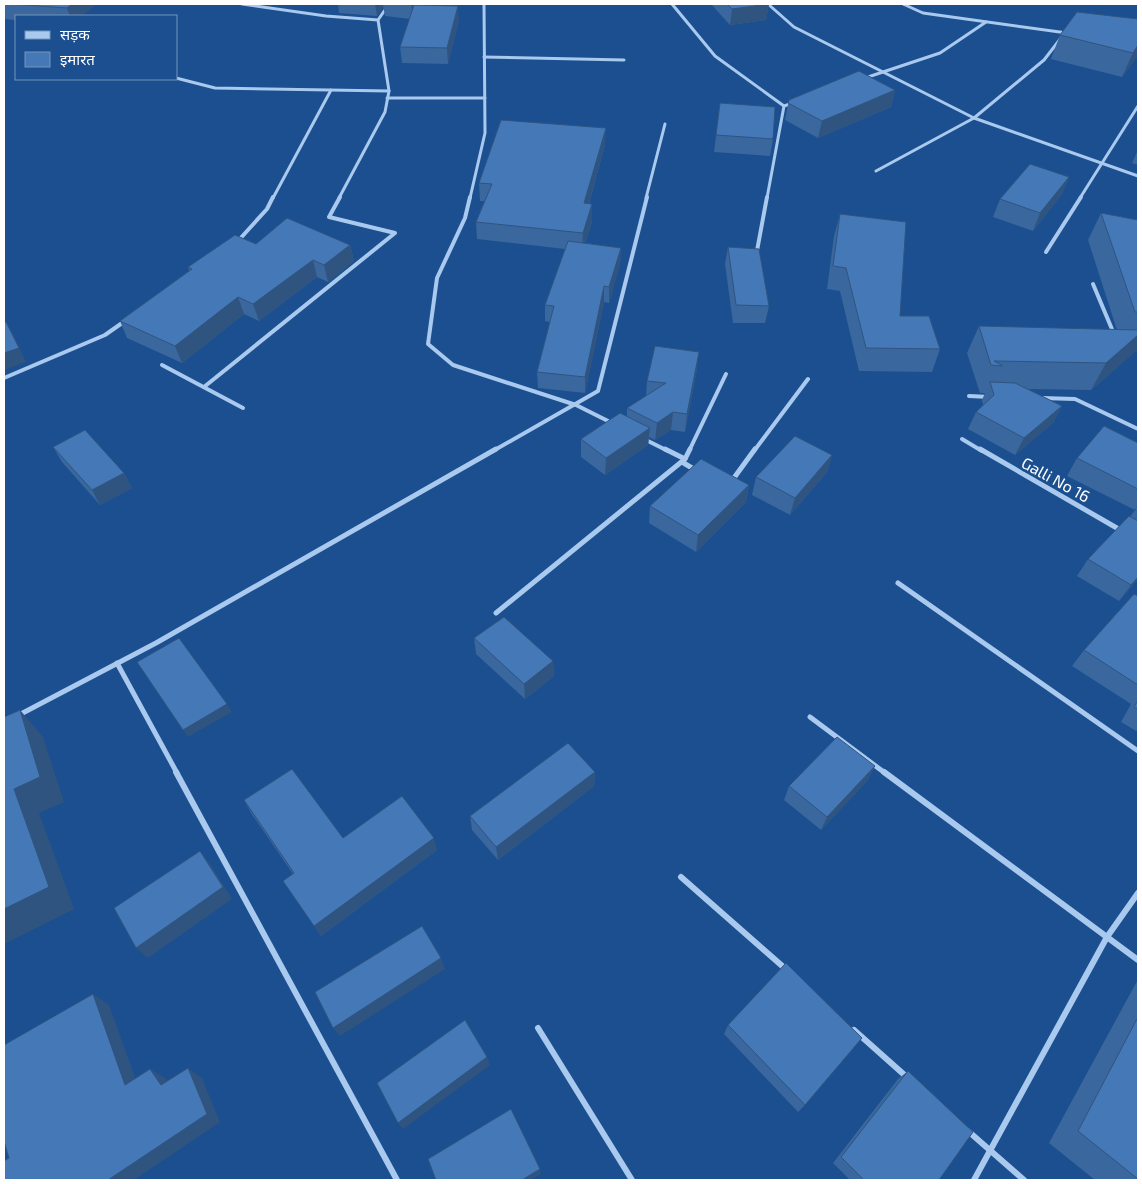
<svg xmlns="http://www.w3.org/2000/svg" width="1142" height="1184" font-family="'Exo 2','Noto Sans Devanagari',sans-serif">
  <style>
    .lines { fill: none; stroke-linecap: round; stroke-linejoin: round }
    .minor-far3 { stroke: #a9c9ee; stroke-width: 3 }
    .minor-far2 { stroke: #a9c9ee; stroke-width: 4 }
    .minor-far1 { stroke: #a9c9ee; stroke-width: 5 }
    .minor { stroke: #a9c9ee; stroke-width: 6 }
    .wall { fill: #3a679d }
    .shaded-wall { fill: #305480 }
    .building { fill: #4478b7; stroke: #305480 }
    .labels { text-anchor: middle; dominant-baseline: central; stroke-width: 5; stroke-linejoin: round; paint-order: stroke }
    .street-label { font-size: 16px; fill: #fff; stroke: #1b4f8f }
  </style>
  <rect width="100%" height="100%" fill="#1b4f8f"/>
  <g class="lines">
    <!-- minor-far3 -->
    <g class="minor-far3">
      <path d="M242 4 326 16 378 20 389 91 385 112 339 198"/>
      <path d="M672 4 715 56 784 106"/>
      <path d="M768 4 794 27 974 118 1138 176"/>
      <path d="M903 4 923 13 1067 33"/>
      <path d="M378 20 389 4"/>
      <path d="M484 57 624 60"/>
      <path d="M176 78 215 88 389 91"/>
      <path d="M865 78 940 53 986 22"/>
      <path d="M387 98H485"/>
      <path d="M876 171 974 118 1044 60 1061 38"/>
      <path d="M273 198 331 90"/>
      <path d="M470 198 485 133 484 4"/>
      <path d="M646 198 665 124"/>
      <path d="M767 198 784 106 793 103"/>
      <path d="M1080 198 1138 106"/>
    </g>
    <!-- minor-far2 -->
    <g class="minor-far2">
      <path d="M470 197 465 218 437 278 428 344 453 365 576 405 612 423"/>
      <path d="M238 241 267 209 273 197"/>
      <path d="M1046 252 1081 197"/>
      <path d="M756 256 767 197"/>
      <path d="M1093 284 1114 334"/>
      <path d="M162 365 243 408"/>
      <path d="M4 378 105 335 125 321"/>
      <path d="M204 387 395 233 329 217 340 197"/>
      <path d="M969 396 990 397"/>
      <path d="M1041 398 1075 399 1138 429"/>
      <path d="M642 438 668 451"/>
      <path d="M962 439 982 451"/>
      <path d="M493 451 598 391 647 197"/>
      <path d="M689 451 726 374"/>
      <path d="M754 451 808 379"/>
    </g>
    <!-- minor-far1 -->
    <g class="minor-far1">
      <path d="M665 449 685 459"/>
      <path d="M980 449 1122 531"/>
      <path d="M682 462 697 471"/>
      <path d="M731 482 755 449"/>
      <path d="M898 583 1138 751"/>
      <path d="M496 613 685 459 690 449"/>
      <path d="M117 663 177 773"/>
      <path d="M17 716 156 643 496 449"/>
      <path d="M810 717 885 773"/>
    </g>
    <!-- minor -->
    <g class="minor">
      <path d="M176 772 397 1180"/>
      <path d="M884 772 1138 960"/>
      <path d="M681 877 788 971"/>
      <path d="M538 1028 632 1180"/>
      <path d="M854 1030 909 1079"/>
      <path d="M968 1131 1024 1180"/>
      <path d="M974 1180 1107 937 1138 893"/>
    </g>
  </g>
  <!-- wall -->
  <g class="wall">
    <path d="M4 4H96L82 16H16V20L4 19Z"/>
    <path d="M338 4H423L422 5 459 20 448 64 402 63 400 47 410 19 385 16 383 6 377 16 339 13Z"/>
    <path d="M711 4H769L766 20 730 25Z"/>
    <path d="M1138 19V55L1122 77 1051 59 1060 35Z"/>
    <path d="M895 90 891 107 818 138 785 120 789 100Z"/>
    <path d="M720 103 773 139 770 156 714 152Z"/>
    <path d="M605 145 589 204H592V222L585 243 621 248 620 264 609 303 604 302 585 393 538 388 537 372 550 322 545 321V305L565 249 477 239 476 222 485 201H480L479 183Z"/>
    <path d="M1138 150V165L1132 163Z"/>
    <path d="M1069 177 1062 194 1033 231 993 217 1000 199Z"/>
    <path d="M1101 213 1138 220V349L1091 390 1028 389 1062 406 1053 423 1015 455 968 429 976 412 983 405 982 400 985 393H980L967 353 979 326 1117 330 1088 240Z"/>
    <path d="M840 214 900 316 940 349 932 372 859 371 840 291 827 289 834 236Z"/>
    <path d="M256 244 350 245 354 261 328 282 317 277 259 321 244 314 182 363 127 338 120 321 189 271 188 267Z"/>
    <path d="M728 247 769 306 765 323H733L725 264Z"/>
    <path d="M697 369 685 432 671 430 655 440 649 437 648 445 605 475 581 457V439L627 416V408L646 396 647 381Z"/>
    <path d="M1138 443V579L1119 601 1077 576 1088 559 1130 517 1135 510 1067 476 1077 458Z"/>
    <path d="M53 447 124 473 132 488 100 505 62 462Z"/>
    <path d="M832 455 827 472 790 515 752 495 756 477Z"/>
    <path d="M749 485 746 502 696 552 649 523 650 506Z"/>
    <path d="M1138 596V732L1121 722 1131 704 1072 666 1084 650Z"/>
    <path d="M474 638 553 661 554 676 525 699 476 654Z"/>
    <path d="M875 766 867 781 821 830 784 800 789 786Z"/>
    <path d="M595 772 594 786 498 860 472 830 470 816Z"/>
    <path d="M244 800 343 838 437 850 321 936 283 881 293 874 251 813Z"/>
    <path d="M1138 981V1180H1095L1049 1143 1136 983Z"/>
    <path d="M728 1025 805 1105 798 1112 724 1034Z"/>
    <path d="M908 1071 939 1180H850L833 1163 898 1079Z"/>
  </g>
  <!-- shaded-wall -->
  <g class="shaded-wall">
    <path d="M72 4H96L82 16H70L67 8Z"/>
    <path d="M375 4H383V6L377 16Z"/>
    <path d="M411 4H423L413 19Z"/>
    <path d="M769 4 766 20 730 25 732 9Z"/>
    <path d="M458 6 459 20 448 64 447 48Z"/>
    <path d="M1138 45V55L1122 77 1133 53Z"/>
    <path d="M895 90 891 107 818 138 822 121Z"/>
    <path d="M606 128 605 145 584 221V203Z"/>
    <path d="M1069 177 1062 194 1033 231 1040 213Z"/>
    <path d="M592 204V222L582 251 583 233Z"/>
    <path d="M350 245 354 261 328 282 324 265Z"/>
    <path d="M621 248 620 264 609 303V287Z"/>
    <path d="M313 260 317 277 259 321 253 304Z"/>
    <path d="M604 286V302L585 393V377Z"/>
    <path d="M238 297 244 314 182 363 175 346Z"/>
    <path d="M6 322 14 336 26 362 4 370V353Z"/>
    <path d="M1138 335V349L1091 390 1106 363Z"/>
    <path d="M699 352 697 369 685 432 687 414Z"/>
    <path d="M1062 406 1053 423 1015 455 1024 438Z"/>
    <path d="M673 412 671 430 655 440 657 423Z"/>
    <path d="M650 428 648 445 605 475 606 458Z"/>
    <path d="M832 455 827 472 790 515 795 498Z"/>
    <path d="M124 473 132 488 100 505 92 490Z"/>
    <path d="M749 485 746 502 696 552 698 535Z"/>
    <path d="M1138 577V579L1119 601 1131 585Z"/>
    <path d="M553 661 554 676 525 699 524 684Z"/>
    <path d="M227 704 232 712 188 737 183 730Z"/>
    <path d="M20 710 43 737 64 802 39 813 74 909 4 944V909Z"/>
    <path d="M875 766 867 781 821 830 827 817Z"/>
    <path d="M595 772 594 786 498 860 496 847Z"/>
    <path d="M434 838 437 850 321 936 314 926Z"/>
    <path d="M200 851 210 864 232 899 148 958 136 948Z"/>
    <path d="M441 958 445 969 340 1036 333 1028Z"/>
    <path d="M93 994 109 1005 141 1094 125 1085Z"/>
    <path d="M487 1057 490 1065 403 1129 398 1123Z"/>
    <path d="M188 1068 202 1078 220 1122 134 1180H108Z"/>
    <path d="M150 1069 165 1078 175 1094 161 1085Z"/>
    <path d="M540 1169 541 1174 531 1180H522Z"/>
  </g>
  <!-- building -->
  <g class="building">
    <path d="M13 4H72L67 8Z"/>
    <path d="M727 4H769L732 9Z"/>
    <path d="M414 5 458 6 447 48 400 47Z"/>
    <path d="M1077 12 1138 19V45L1133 53 1060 35Z"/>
    <path d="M859 71 895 90 822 121 788 103 789 100Z"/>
    <path d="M720 103 775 107 773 139 716 135Z"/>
    <path d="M501 120 606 128 584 203 592 204 583 233 476 222 492 184 479 183Z"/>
    <path d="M1030 164 1069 177 1040 213 1000 199Z"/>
    <path d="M1101 213 1138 220V312H1135Z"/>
    <path d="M840 214 906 222 900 316H929L940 349 866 348 846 268 833 266Z"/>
    <path d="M287 218 350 245 324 265 313 260 253 304 238 297 175 346 120 321 192 269 188 267 235 235 256 244Z"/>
    <path d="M568 241 621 248 609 287 604 286 585 377 537 372 554 306 545 305Z"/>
    <path d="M728 247 759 249 769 306 736 305Z"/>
    <path d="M6 322 19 348 4 353V323Z"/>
    <path d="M979 326 1138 330V335L1106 363 994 361 1003 366 991 365Z"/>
    <path d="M655 346 699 352 687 414 673 412 657 423 627 408 666 383 647 381Z"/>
    <path d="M990 382 1015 383 1062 406 1024 438 976 412 994 395Z"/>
    <path d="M620 413 650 428 606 458 581 439Z"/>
    <path d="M1104 426 1138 443V489L1077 458Z"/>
    <path d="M85 430 124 473 92 490 53 447Z"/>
    <path d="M795 436 832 455 795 498 756 477Z"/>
    <path d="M701 459 749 485 698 535 650 506Z"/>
    <path d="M1138 506V511L1135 510Z"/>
    <path d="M1129 516 1138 521V577L1131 585 1088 559Z"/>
    <path d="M1134 594 1138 596V685L1084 650Z"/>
    <path d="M504 617 553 661 524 684 474 638Z"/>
    <path d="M179 638 227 704 183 730 137 662Z"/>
    <path d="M1138 700V709L1134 707Z"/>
    <path d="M20 710 40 777 14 789 49 887 4 909V717Z"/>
    <path d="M837 737 875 766 827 817 789 786Z"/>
    <path d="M568 743 595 772 496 847 470 816Z"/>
    <path d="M292 769 343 838 402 796 434 838 314 926 283 881 294 873 244 800Z"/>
    <path d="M200 851 223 887 136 948 114 908Z"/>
    <path d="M422 926 441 958 333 1028 315 992Z"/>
    <path d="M786 963 862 1038 805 1105 728 1025Z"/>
    <path d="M93 994 125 1085 150 1069 161 1085 188 1068 207 1114 108 1180H4V1161L9 1158 4 1141V1045Z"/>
    <path d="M1138 1017V1179L1078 1131Z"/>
    <path d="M465 1020 487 1057 398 1123 377 1083Z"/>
    <path d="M908 1071 973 1132 939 1180H864L841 1157Z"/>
    <path d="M511 1109 540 1169 522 1180H436L428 1159Z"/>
  </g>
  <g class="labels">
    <!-- street labels -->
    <g class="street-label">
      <text transform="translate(1056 479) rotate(29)">Galli No 16</text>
    </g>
  </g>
  <!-- border -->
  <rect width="1142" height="1184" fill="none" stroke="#ffffff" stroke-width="10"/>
  <!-- legend -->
  <rect x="15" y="15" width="162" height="65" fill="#1b4f8f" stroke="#7695bc"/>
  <rect x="25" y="31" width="25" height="8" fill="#a9c9ee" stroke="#7695bc"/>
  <text x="60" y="40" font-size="15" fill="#ffffff">सड़क</text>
  <rect x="25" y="52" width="25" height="15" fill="#4478b7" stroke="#7695bc"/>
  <text x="60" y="65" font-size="15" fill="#ffffff">इमारत</text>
</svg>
